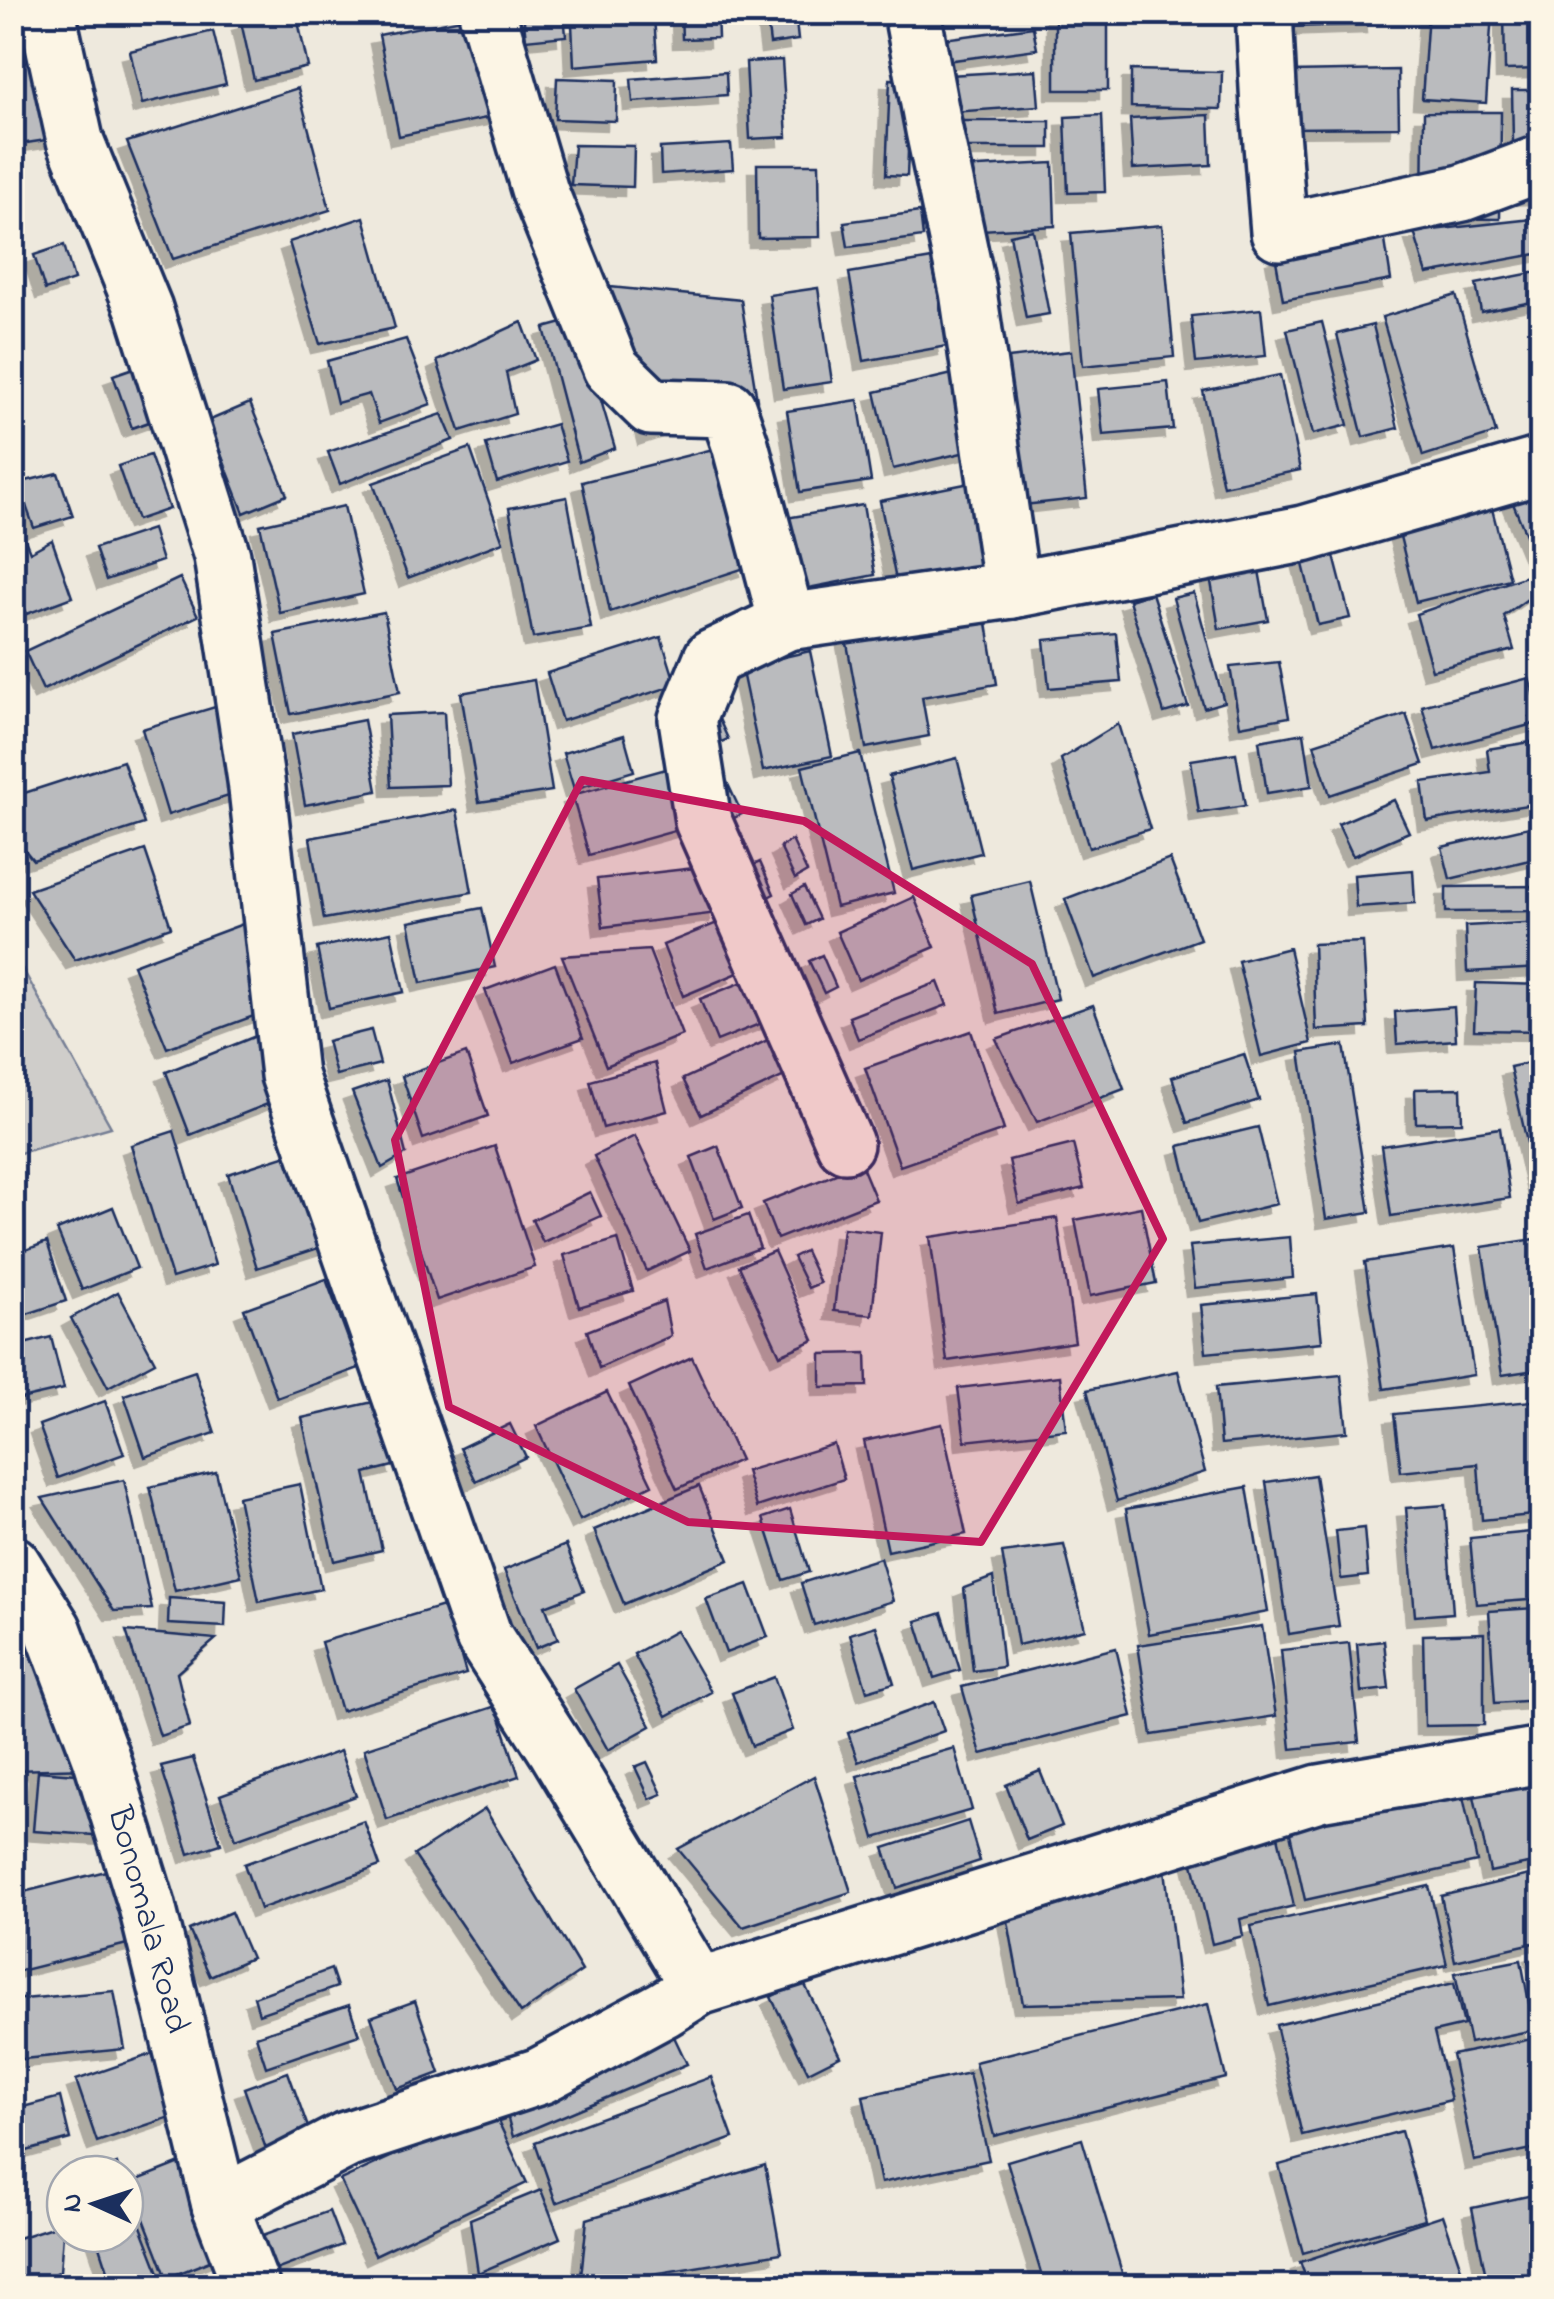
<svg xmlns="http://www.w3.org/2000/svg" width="1554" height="2299" font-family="'Indie Flower',sans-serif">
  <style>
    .green { fill: #cfcdca; stroke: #757e94; stroke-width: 2.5 }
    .building { fill: #babbbe; stroke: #1b2f5e; stroke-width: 2.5; filter: url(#shadow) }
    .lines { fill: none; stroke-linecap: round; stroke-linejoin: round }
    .minor-casing { stroke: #1b2f5e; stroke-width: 62 }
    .tertiary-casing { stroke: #1b2f5e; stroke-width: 62 }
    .minor { stroke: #fcf5e5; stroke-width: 55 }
    .tertiary { stroke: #fcf5e5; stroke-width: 55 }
    .marked { fill: #c2185b; fill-opacity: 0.2; stroke: #c2185b; stroke-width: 8; stroke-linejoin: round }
    .labels { text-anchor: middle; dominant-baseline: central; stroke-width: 10; stroke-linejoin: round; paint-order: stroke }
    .street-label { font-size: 35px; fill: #1b2f5e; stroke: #fcf5e5 }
  </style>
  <defs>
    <filter id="shadow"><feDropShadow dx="-9" dy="9" stdDeviation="0" flood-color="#0004"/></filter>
  </defs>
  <rect width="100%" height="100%" fill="#eee9dd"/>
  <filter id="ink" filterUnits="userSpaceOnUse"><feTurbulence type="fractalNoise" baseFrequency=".01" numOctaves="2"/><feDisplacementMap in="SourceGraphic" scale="20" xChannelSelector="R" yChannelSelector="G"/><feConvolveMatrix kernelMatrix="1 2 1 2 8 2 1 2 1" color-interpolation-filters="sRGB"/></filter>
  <g filter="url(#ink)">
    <!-- green -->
    <path class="green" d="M12 950 111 1127 13 1155H12Z"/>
    <!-- building -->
    <g class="building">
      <path d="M12 12H30L33 25 12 28Z"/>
      <path d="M280 12H296L308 67 254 80 241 22Z"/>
      <path d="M523 12H564L566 36 526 40Z"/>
      <path d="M681 12H717L718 38 682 39Z"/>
      <path d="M766 12H795L798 40 770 44Z"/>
      <rect x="1055" y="12" width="53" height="78"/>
      <path d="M1292 12H1374L1375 24 1292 27Z"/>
      <path d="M1428 12H1492L1486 103 1422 99Z"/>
      <path d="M1504 12H1542V69L1505 70Z"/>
      <path d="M477 16 496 116 399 136 379 35Z"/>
      <path d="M654 17 657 59 574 66 572 24Z"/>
      <path d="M1033 27 1037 49 946 61 943 39Z"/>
      <path d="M213 31 226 84 142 104 130 51Z"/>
      <path d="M45 41 59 138 20 144 12 93V46Z"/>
      <path d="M782 60 787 137 750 139 746 62Z"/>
      <path d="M1036 70 1039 106 952 112 949 75Z"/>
      <path d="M1131 70 1222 72 1221 109 1131 107Z"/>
      <path d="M1398 70 1399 127 1290 128 1289 72Z"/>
      <path d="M726 72 727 95 633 102 631 79Z"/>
      <path d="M557 78 617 80 616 121 555 119Z"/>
      <path d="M890 79 911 80 907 176 886 175Z"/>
      <path d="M298 88 330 210 173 259 127 142Z"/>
      <path d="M1512 90H1542V195L1514 196Z"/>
      <path d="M1424 112H1501L1500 219 1423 218Z"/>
      <path d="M1102 115 1105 192 1068 193 1065 117Z"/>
      <path d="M1209 115 1211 165 1133 169 1130 119Z"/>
      <path d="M956 121H1050V148H957Z"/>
      <path d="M731 144 733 169 661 174 660 148Z"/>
      <path d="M574 145 634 146 633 187 571 185Z"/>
      <path d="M1053 163 1055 226 963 231 960 168Z"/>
      <path d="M757 164H819L820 237 758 238Z"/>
      <path d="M920 212 923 237 848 247 844 222Z"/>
      <path d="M364 217 395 328 320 344 289 242Z"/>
      <path d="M1542 218V253L1427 274 1414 232Z"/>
      <path d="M1162 225 1174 357 1083 366 1071 233Z"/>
      <path d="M1033 230 1049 314 1026 318 1010 235Z"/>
      <path d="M1384 234 1391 280 1283 300 1275 255Z"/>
      <path d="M64 245 74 280 45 290 34 255Z"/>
      <path d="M932 259 947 346 864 361 849 273Z"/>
      <path d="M1542 271V300L1481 312 1476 284Z"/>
      <path d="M610 287 741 300 757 400 647 436Z"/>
      <path d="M818 288 832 382 783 389 769 295Z"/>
      <path d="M1456 295 1496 433 1423 456 1382 317Z"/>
      <path d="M1261 309 1266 356 1196 363 1191 316Z"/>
      <path d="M577 319 615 448 579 462 544 328Z"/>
      <path d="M522 322 536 360 506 372 515 414 460 431 437 361Z"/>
      <path d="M1322 322 1348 425 1313 434 1287 330Z"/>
      <path d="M1373 325 1398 428 1363 437 1337 334Z"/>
      <path d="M406 339 431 404 379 423 369 394 337 403 327 361Z"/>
      <path d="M1071 351 1087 498 1023 505 1007 358Z"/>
      <path d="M145 364 163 417 132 428 113 375Z"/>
      <path d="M961 372 979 449 893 469 875 392Z"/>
      <path d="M1280 375 1300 470 1223 486 1203 391Z"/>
      <path d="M1168 382 1173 429 1103 435 1098 389Z"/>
      <path d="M858 400 871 481 800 492 787 411Z"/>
      <path d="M250 403 287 495 244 513 208 421Z"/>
      <path d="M442 414 453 440 340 484 328 452Z"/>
      <path d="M556 424 567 461 497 482 486 444Z"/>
      <path d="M725 446 748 567 610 612 582 482Z"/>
      <path d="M470 448 503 542 408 578 373 483Z"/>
      <path d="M150 455 169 509 137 520 118 466Z"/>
      <path d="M58 473 73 516 34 528 18 483Z"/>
      <path d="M970 483 987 567 897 585 880 501Z"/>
      <path d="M1542 488V571H1541L1512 501Z"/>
      <path d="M567 497 591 628 533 638 509 508Z"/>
      <path d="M1490 501 1510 579 1416 602 1397 524Z"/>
      <path d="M863 505 875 575 798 590 786 518Z"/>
      <path d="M344 506 364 594 280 613 260 525Z"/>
      <path d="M12 507 30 552 52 540 72 597 27 614 12 575Z"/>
      <path d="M152 529 162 561 106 580 95 548Z"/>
      <path d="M1333 552 1350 618 1318 625 1302 560Z"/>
      <path d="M1258 565 1268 620 1219 629 1209 570Z"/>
      <path d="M1529 575 1537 592 1504 616 1514 650 1432 670 1416 614Z"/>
      <path d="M180 578 198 616 43 690 25 651Z"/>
      <path d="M1152 593 1188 706 1164 713 1129 600Z"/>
      <path d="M1194 593 1224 702 1204 708 1173 598Z"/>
      <path d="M985 611 997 684 922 697 929 736 866 748 846 638Z"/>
      <path d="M384 612 400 692 291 714 275 634Z"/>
      <path d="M1116 633 1121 682 1049 688 1044 640Z"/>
      <path d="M661 637 676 685 562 721 547 673Z"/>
      <path d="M810 651 832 756 763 771 741 667Z"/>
      <path d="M1279 662 1289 717 1240 726 1230 667Z"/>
      <path d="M1529 678 1541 722 1435 750 1422 706Z"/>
      <path d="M534 680 552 791 479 802 461 693Z"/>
      <path d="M215 707 242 792 168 815 142 729Z"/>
      <path d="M714 708 728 739 715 745Z"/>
      <path d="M444 712 448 785 391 787 387 715Z"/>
      <path d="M1406 714 1423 764 1330 795 1314 744Z"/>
      <path d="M364 720 377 791 305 805 292 734Z"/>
      <path d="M1118 724 1150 829 1089 848 1061 759Z"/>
      <path d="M1304 733 1312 786 1267 793 1259 741Z"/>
      <path d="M624 735 634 771 574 789 563 753Z"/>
      <path d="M1531 742 1540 803 1427 821 1422 782 1490 772 1487 749Z"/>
      <path d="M860 753 894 893 836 907 802 767Z"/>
      <path d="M1236 753 1245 806 1199 813 1191 760Z"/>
      <path d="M957 758 981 853 913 870 889 776Z"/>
      <path d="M123 761 144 824 33 860 12 834V797Z"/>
      <path d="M673 767 689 827 589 855 572 795Z"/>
      <path d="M727 782 742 814 730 820 715 788Z"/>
      <path d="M1394 800 1409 832 1353 856 1338 824Z"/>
      <path d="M457 810 472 892 324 919 310 838Z"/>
      <path d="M1542 824V857L1450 879 1442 847Z"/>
      <path d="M792 840 807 872 795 879 780 847Z"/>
      <path d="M145 850 171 927 75 960 29 890Z"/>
      <path d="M1170 859 1200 939 1094 978 1065 899Z"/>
      <path d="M760 862 774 894 762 900 747 868Z"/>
      <path d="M713 866 718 913 603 927 597 879Z"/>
      <path d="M1413 870 1415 903 1356 907 1354 875Z"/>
      <path d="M1030 881 1058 999 998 1014 971 895Z"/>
      <path d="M1542 886V911L1446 912V887Z"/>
      <path d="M804 887 819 919 806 925 792 894Z"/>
      <path d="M914 897 935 947 858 980 837 932Z"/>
      <path d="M482 908 495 967 421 983 409 922Z"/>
      <path d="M248 922 270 1010 167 1048 133 965Z"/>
      <path d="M1542 922V968L1467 972 1465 926Z"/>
      <path d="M717 923 738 973 683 996 663 945Z"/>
      <path d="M391 932 404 992 329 1008 317 948Z"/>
      <path d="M1363 942 1368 1027 1316 1030 1313 944Z"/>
      <path d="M1289 948 1311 1043 1261 1056 1238 961Z"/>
      <path d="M649 950 682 1035 606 1066 562 956Z"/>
      <path d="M822 955 836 987 824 993 809 961Z"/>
      <path d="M555 964 583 1038 513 1063 485 990Z"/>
      <path d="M755 977 772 1019 717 1041 700 999Z"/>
      <path d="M938 982 947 1005 858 1039 849 1017Z"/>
      <path d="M1476 983 1542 985V1031L1474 1030Z"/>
      <path d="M1093 1005 1124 1089 1037 1122 996 1039Z"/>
      <path d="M1454 1007 1456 1040 1397 1044 1395 1012Z"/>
      <path d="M371 1030 380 1064 336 1075 327 1041Z"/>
      <path d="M971 1031 1004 1130 900 1166 865 1068Z"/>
      <path d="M261 1034 285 1097 190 1135 166 1072Z"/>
      <path d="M770 1039 787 1075 701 1115 683 1079Z"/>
      <path d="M1344 1045 1370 1212 1326 1219 1300 1052Z"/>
      <path d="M466 1053 488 1116 423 1139 402 1076Z"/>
      <path d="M1244 1054 1259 1100 1187 1123 1172 1077Z"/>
      <path d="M1542 1060V1195L1539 1196 1510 1067Z"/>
      <path d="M655 1063 667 1111 603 1128 590 1081Z"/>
      <path d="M387 1080 406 1154 382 1168 352 1092Z"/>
      <path d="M1461 1088 1462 1122 1416 1123 1415 1089Z"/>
      <path d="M1258 1127 1277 1204 1198 1223 1179 1146Z"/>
      <path d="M1500 1128 1510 1198 1391 1216 1381 1146Z"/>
      <path d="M174 1131 215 1265 172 1278 131 1145Z"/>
      <path d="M635 1136 690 1251 647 1271 594 1156Z"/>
      <path d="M1073 1144 1084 1188 1019 1204 1009 1160Z"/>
      <path d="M495 1146 535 1267 437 1300 397 1179Z"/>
      <path d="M718 1146 742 1208 714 1219 691 1157Z"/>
      <path d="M302 1150 331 1244 257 1268 228 1174Z"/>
      <path d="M861 1164 876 1200 777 1239 763 1203Z"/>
      <path d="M590 1192 601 1216 543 1242 532 1220Z"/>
      <path d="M113 1207 137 1268 82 1290 57 1230Z"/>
      <path d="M1141 1207 1156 1283 1090 1296 1075 1220Z"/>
      <path d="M748 1215 760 1248 707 1268 695 1234Z"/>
      <path d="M1057 1218 1075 1342 947 1361 930 1237Z"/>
      <path d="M843 1228 881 1232 872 1315 834 1311Z"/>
      <path d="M1290 1237 1293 1278 1195 1288 1190 1246Z"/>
      <path d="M1542 1238V1369L1502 1375 1482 1247Z"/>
      <path d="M618 1239 633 1291 579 1307 564 1255Z"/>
      <path d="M47 1242 66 1301 12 1319V1255Z"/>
      <path d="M1454 1248 1474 1375 1384 1389 1365 1262Z"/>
      <path d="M774 1251 814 1340 780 1355 739 1266Z"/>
      <path d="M805 1251 820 1283 808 1288 793 1257Z"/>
      <path d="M326 1279 359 1368 277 1398 244 1309Z"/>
      <path d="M118 1292 155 1362 108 1387 71 1318Z"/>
      <path d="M1317 1294 1322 1342 1206 1353 1201 1305Z"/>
      <path d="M664 1301 671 1336 599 1368 587 1331Z"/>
      <path d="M51 1337 64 1389 12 1401V1347Z"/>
      <path d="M866 1353 867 1386 821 1387V1354Z"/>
      <path d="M692 1357 740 1460 677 1489 629 1386Z"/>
      <path d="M195 1371 215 1433 145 1457 124 1395Z"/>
      <path d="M1178 1371 1205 1472 1117 1501 1087 1390Z"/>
      <path d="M1341 1375 1347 1432 1221 1444 1216 1387Z"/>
      <path d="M1060 1376 1066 1430 965 1441 958 1388Z"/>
      <path d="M607 1392 652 1485 580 1520 536 1426Z"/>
      <path d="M382 1400 397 1465 365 1473 382 1550 334 1561 302 1418Z"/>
      <path d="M1542 1400V1514L1482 1520 1478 1464 1401 1472 1394 1414Z"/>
      <path d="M105 1401 124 1454 58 1478 39 1425Z"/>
      <path d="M510 1424 526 1457 476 1481 460 1448Z"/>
      <path d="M942 1424 966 1534 888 1551 864 1441Z"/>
      <path d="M834 1444 844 1479 757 1507 746 1471Z"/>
      <path d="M216 1472 241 1576 175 1591 150 1487Z"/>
      <path d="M1315 1475 1339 1626 1289 1634 1266 1482Z"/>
      <path d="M124 1480 152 1609 114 1611 42 1498Z"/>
      <path d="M300 1484 321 1589 259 1602 238 1497Z"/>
      <path d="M699 1486 729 1560 624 1604 594 1530Z"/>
      <path d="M1247 1487 1268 1612 1149 1634 1126 1509Z"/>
      <path d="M1445 1505 1453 1613 1415 1616 1406 1508Z"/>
      <path d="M790 1509 809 1572 783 1580 763 1518Z"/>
      <path d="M1364 1528 1368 1576 1341 1579 1336 1531Z"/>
      <path d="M1542 1531V1599L1476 1604 1470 1538Z"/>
      <path d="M566 1545 584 1591 545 1606 558 1639 536 1648 504 1570Z"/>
      <path d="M1064 1545 1085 1629 1018 1645 1002 1553Z"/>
      <path d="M880 1558 893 1601 814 1625 801 1583Z"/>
      <path d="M993 1577 1003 1667 973 1671 964 1588Z"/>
      <path d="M748 1584 768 1637 726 1653 706 1599Z"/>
      <path d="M169 1598 226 1602 225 1627 168 1624Z"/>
      <path d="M446 1605 466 1674 341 1711 321 1642Z"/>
      <path d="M32 1606 91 1768 12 1770V1615Z"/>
      <path d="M1535 1608 1539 1700 1495 1703 1489 1611Z"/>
      <path d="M942 1613 960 1670 934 1678 916 1621Z"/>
      <path d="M876 1626 894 1683 867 1691 850 1634Z"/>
      <path d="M1262 1626 1276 1716 1152 1735 1138 1645Z"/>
      <path d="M126 1631 216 1639 177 1673 190 1726 160 1736Z"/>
      <path d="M676 1631 711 1692 667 1716 634 1654Z"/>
      <path d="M1484 1633V1725L1425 1726 1423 1635Z"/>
      <path d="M1384 1641 1389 1689 1361 1692 1357 1644Z"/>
      <path d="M1349 1643 1359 1742 1291 1749 1281 1650Z"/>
      <path d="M1116 1648 1132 1716 981 1754 962 1687Z"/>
      <path d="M617 1665 651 1726 608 1750 574 1689Z"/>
      <path d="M774 1677 793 1730 752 1746 732 1693Z"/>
      <path d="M934 1702 944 1731 858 1762 848 1733Z"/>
      <path d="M496 1706 519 1776 387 1820 364 1749Z"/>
      <path d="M954 1748 972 1810 875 1838 857 1776Z"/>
      <path d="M340 1751 356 1796 236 1839 220 1795Z"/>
      <path d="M193 1758 221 1844 189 1854 161 1766Z"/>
      <path d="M647 1762 662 1794 650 1799 635 1767Z"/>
      <path d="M1542 1767V1861L1490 1872 1471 1782Z"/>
      <path d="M38 1771 114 1777 109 1836 33 1831Z"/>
      <path d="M1040 1771 1062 1826 1027 1840 1006 1785Z"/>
      <path d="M814 1776 851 1892 743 1927 678 1849Z"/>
      <path d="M1460 1782 1477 1862 1305 1900 1287 1820Z"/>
      <path d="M485 1809 582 1971 521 2013 414 1855Z"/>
      <path d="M364 1821 380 1866 260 1909 244 1864Z"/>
      <path d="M968 1821 980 1861 897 1888 884 1848Z"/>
      <path d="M1276 1827 1294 1906 1240 1919 1243 1936 1212 1944 1189 1846Z"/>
      <path d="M1164 1860 1180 2000 1023 2004 1006 1910Z"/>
      <path d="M133 1864 151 1938 12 1973V1895Z"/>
      <path d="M1542 1872V1941L1455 1961 1441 1896Z"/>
      <path d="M1429 1886 1447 1965 1269 2006 1251 1926Z"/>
      <path d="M231 1912 251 1958 210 1976 189 1930Z"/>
      <path d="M1542 1950V1982L1534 1952Z"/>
      <path d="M1521 1960 1534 2030 1470 2043 1455 1973Z"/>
      <path d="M331 1969 337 1987 259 2014 254 1997Z"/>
      <path d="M803 1981 840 2056 808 2072 771 1997Z"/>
      <path d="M1454 1983 1464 2025 1434 2032 1451 2100 1302 2135 1276 2025Z"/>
      <path d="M114 1991 125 2049 12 2060V2000Z"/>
      <path d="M415 2001 440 2073 397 2089 371 2017Z"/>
      <path d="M1208 2004 1226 2078 994 2136 975 2062Z"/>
      <path d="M349 2005 359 2035 266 2067 256 2036Z"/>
      <path d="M669 2026 687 2064 513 2137 504 2104Z"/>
      <path d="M1542 2037V2147L1474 2161 1452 2055Z"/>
      <path d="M172 2047 194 2109 97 2142 76 2080Z"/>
      <path d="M288 2072 314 2144 270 2160 244 2088Z"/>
      <path d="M969 2073 989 2160 881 2183 863 2096Z"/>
      <path d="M711 2077 733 2138 556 2203 535 2142Z"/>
      <path d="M60 2097 70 2139 12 2155V2110Z"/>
      <path d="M493 2110 527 2183 375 2255 340 2180Z"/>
      <path d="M1401 2131 1425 2219 1303 2253 1279 2165Z"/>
      <path d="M1082 2139 1126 2286H1045L1007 2161Z"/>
      <path d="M208 2152 245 2247 167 2278 130 2183Z"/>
      <path d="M117 2164 120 2174H93Z"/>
      <path d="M765 2165 781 2253 580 2286 587 2219Z"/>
      <path d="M125 2185 160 2275 130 2286H113L96 2234H125Z"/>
      <path d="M541 2190 560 2238 478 2273 470 2219Z"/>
      <path d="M1542 2193V2286H1488L1472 2208Z"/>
      <path d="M329 2211 342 2245 276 2270 263 2235Z"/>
      <path d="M1443 2215 1467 2286H1309L1300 2262Z"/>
      <path d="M64 2223 60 2271 32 2286H12V2240Z"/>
    </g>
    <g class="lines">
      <defs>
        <g id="minor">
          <path d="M47 12 75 140 144 309 222 556 256 780 289 1075 484 1637 557 1751 699 1987"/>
          <path d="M487 12 540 192 611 368 651 407 728 409 740 444 787 622"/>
          <path d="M912 12 934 130 968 291 1012 590"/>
          <path d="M1264 12 1269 107 1279 232 1462 193 1542 163"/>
          <path d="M845 1144 703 821 687 719 712 658 787 622 1012 590 1303 534 1542 465"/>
          <path d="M220 2205 346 2140 540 2076 664 2009 699 1987 1319 1793 1542 1755"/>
        </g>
        <path id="tertiary" d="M12 1564 53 1629 101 1757 147 1906 220 2205 251 2286"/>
      </defs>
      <!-- minor casing -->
      <use href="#minor" class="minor-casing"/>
      <!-- tertiary casing -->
      <use href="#tertiary" class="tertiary-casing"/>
      <!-- minor -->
      <use href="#minor" class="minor"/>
      <!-- tertiary -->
      <use href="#tertiary" class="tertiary"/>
    </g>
  </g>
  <!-- marked area -->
  <path class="marked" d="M582 780 804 821 1032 964 1163 1239 981 1542 688 1522 449 1407 395 1140Z"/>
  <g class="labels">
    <!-- street labels -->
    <g class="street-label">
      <text transform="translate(147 1920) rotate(75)">Bonomala Road</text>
    </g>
  </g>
  <!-- margin -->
  <rect width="1554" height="2299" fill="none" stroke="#fcf5e5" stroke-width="50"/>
  <rect x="25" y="25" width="1504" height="2249" fill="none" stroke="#1b2f5e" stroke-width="4" filter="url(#ink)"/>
  <!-- north arrow -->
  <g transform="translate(95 2204) rotate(273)"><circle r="48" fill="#fcf5e5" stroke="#a2a6af" stroke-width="2.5"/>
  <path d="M0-8L18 38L0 25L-18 38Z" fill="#1b2f5e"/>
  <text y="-15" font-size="28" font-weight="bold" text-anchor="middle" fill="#1b2f5e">N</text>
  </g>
</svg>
